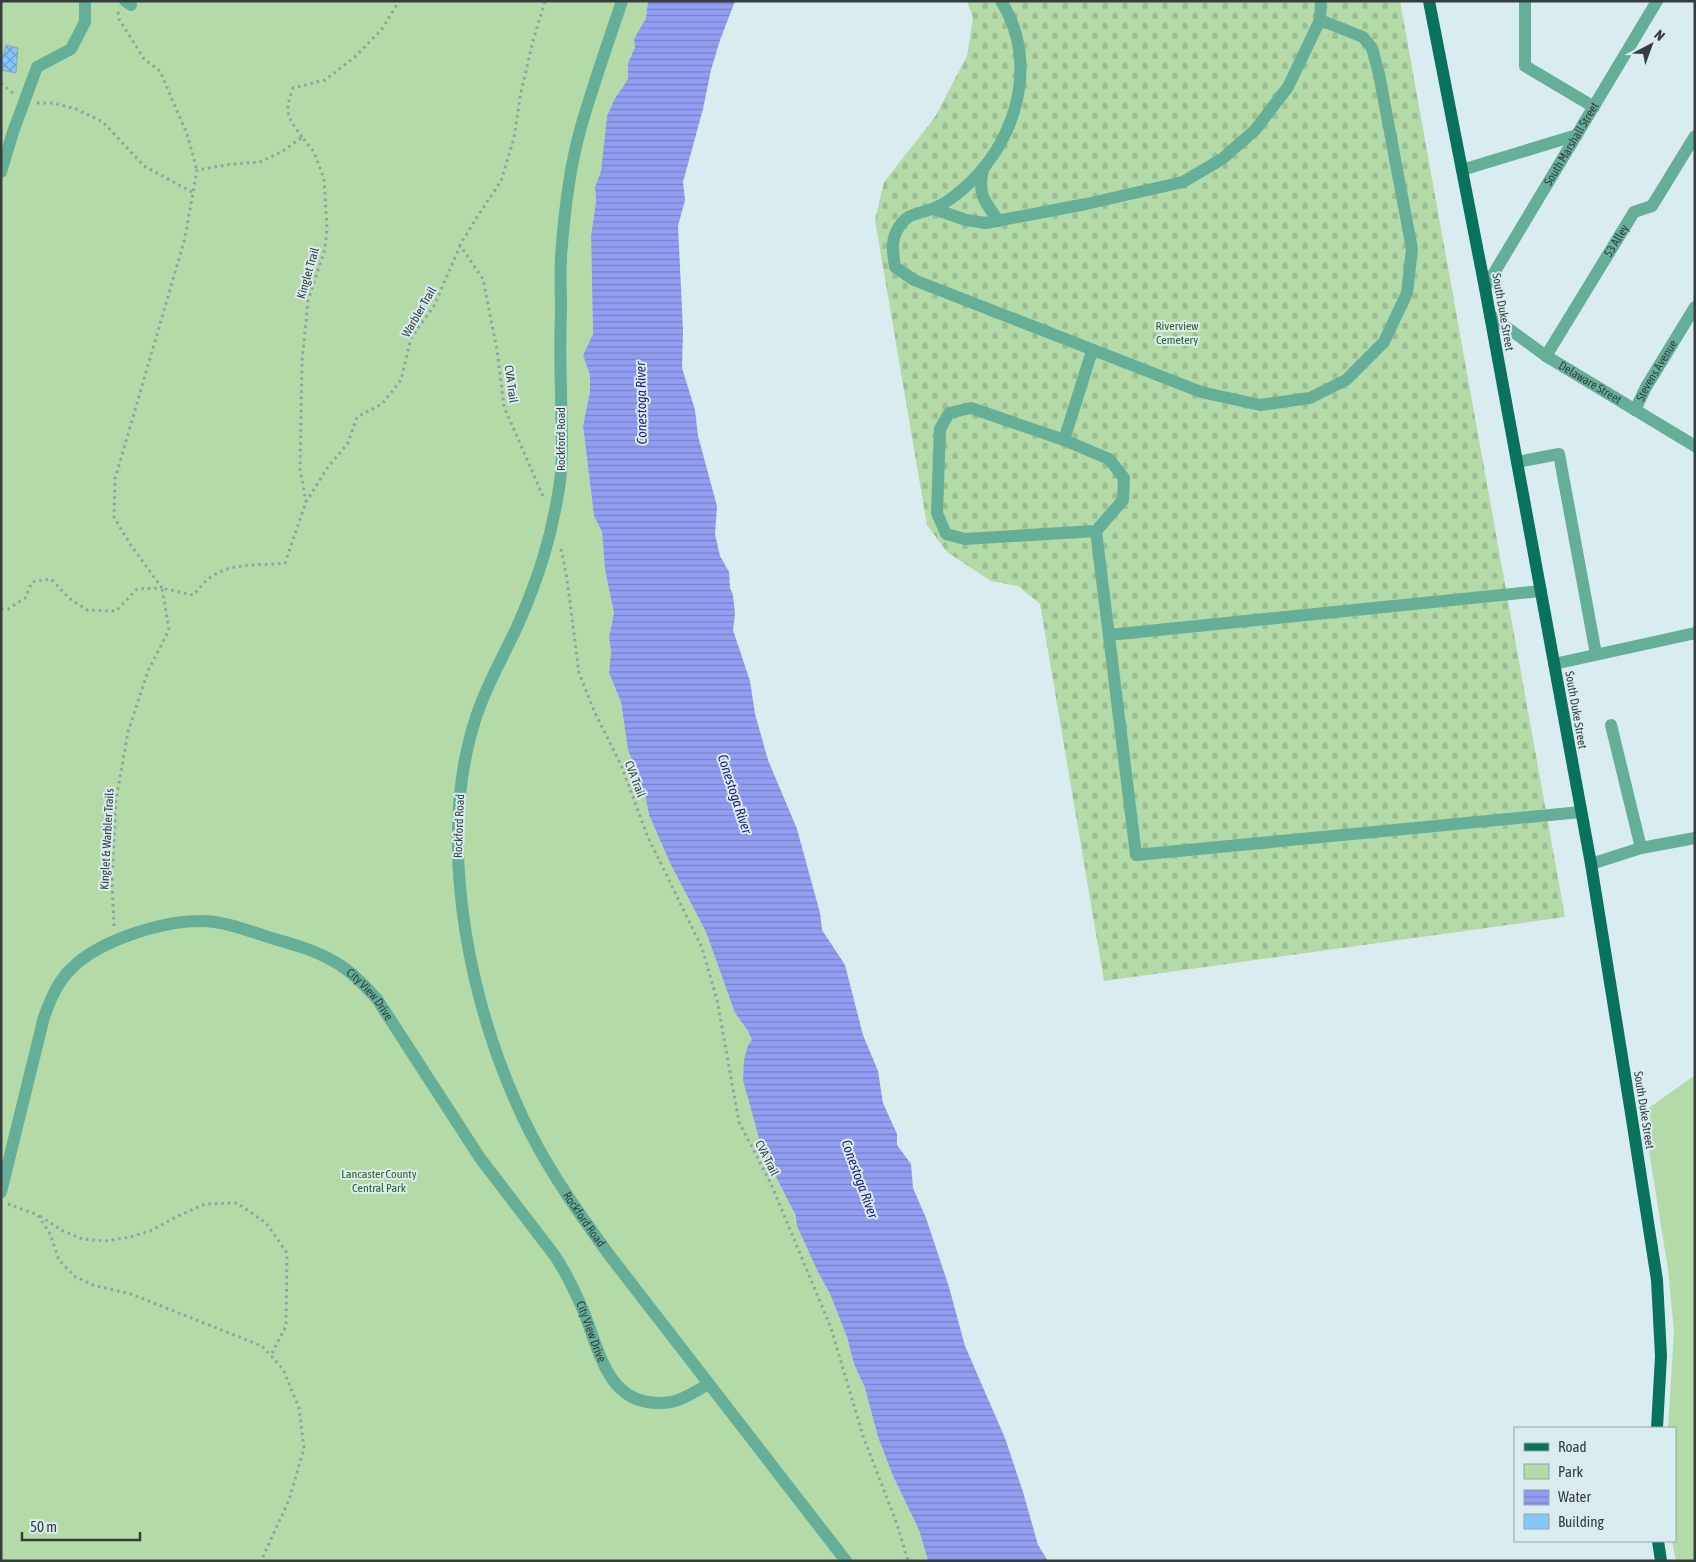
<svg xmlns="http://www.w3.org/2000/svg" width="1696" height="1562" font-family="'Asap Condensed',sans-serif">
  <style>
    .cemetery { fill: url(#cemetery-stones) }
    .park { fill: #b4dba7 }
    .water { fill: url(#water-rules) }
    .building { fill: url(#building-cross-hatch); stroke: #95a2ab }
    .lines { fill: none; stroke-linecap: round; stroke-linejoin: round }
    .path { stroke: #93a1a3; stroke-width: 3; stroke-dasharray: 2.5 4; stroke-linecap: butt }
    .minor { stroke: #65af99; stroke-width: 12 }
    .major { stroke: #08725c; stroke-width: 12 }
    .labels { text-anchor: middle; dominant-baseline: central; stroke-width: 4; stroke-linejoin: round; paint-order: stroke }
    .street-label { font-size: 12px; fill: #363d3e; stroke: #d9ecef }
    .park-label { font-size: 12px; fill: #2d6417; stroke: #d9ecef }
    .water-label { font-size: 14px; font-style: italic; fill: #211a79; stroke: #d9ecef }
  </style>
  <defs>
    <pattern id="cemetery-stones" width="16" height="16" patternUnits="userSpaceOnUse" patternTransform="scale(1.25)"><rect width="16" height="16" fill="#b4dba7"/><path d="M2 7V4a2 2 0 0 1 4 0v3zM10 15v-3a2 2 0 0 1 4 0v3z" fill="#9bbd91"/></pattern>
    <pattern id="water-rules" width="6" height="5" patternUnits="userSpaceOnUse" patternTransform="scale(1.25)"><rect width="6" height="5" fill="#919ef2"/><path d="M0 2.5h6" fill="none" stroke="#7782c5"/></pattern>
    <pattern id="building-cross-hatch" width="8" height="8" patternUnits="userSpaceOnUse" patternTransform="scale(1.25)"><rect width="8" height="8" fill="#84c7f8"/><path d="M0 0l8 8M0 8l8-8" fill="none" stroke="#6da3ca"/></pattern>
  </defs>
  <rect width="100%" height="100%" fill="#d9ecef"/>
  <!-- cemetery -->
  <path class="cemetery" d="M967 1H1400L1565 917 1104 981 1040 604 1018 586 991 581 947 552 927 525 875 220 884 182 935 117 967 56 973 18Z"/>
  <!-- park -->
  <g class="park">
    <path d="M1 1H648L646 18 635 39V47L628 63V79L614 100 607 116 601 171 595 187 596 201 591 236 593 334 583 355 590 375V392L583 427 594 516 602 532 605 570 614 613 609 637 611 651 609 673 621 702 628 750 645 794 649 815 671 865 706 932 735 1013 748 1031 752 1040 797 1226 817 1270 830 1294 847 1337 854 1364 865 1388 878 1437 893 1476 919 1530 928 1561H1Z"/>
    <path d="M1695 1075V1561H1676L1672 1541H1675V1428H1668L1674 1331 1668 1269 1645 1126 1652 1130 1649 1108Z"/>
  </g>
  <!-- water -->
  <path class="water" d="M648 1H735L720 40 711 70 703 109 683 182 685 200 678 226 683 330 682 368 695 410 698 436 717 506 715 534 720 556 729 572 730 588 733 595 735 614 733 630 750 681 755 714 768 760 797 829 820 913 822 930 845 965 863 1035 878 1071 883 1103 897 1134V1145L911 1164 913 1188 926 1218 949 1287 965 1346 1005 1438 1023 1492 1038 1545 1048 1561H928L919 1530 893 1476 878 1437 865 1388 854 1364 847 1337 830 1294 817 1270 797 1226 795 1214 762 1149 743 1080 744 1060 748 1045 752 1040 748 1031 735 1013 706 932 671 865 649 815 645 794 628 750 621 702 609 673 611 651 609 637 614 613 605 570 602 532 594 516 583 426 590 392V375L583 355 593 334 591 236 596 201 595 187 601 171 607 116 614 100 628 79V63L635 47 634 39 646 18Z"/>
  <!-- building -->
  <path class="building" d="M6 45 18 48 16 73 1 70V54H4Z"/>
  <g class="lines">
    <!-- path -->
    <g class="path">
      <path d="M118 12 119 19 144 59 160 71 187 134 197 170"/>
      <path d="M1 83 14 94"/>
      <path d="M37 103H53L76 109 103 122 144 166 192 192"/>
      <path d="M302 137C287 116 284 113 293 88L325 80 356 56 382 29 399 1"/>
      <path d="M543 496 504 407 497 350 483 279 460 245 477 217 501 181 514 138 521 92 533 41 545 1"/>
      <path d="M561 549 567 579 579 673 595 713 621 765 647 835 702 948 717 1000 739 1122 771 1184 831 1328 863 1436 897 1524 908 1561"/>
      <path d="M162 588 130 544 114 517 115 479 185 238 197 170 232 164 260 162 283 151 302 137 314 152 324 179 327 228 325 249 308 301 302 362 300 469 306 502"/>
      <path d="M1 609H8L25 598 32 582 51 579 69 598 87 610 116 611 137 589 161 588"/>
      <path d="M114 926 112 883 116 800 128 732 148 671 169 630 162 588 193 595C200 588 207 578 216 574 236 562 262 566 285 563L306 502 328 467 348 443 357 417 382 404 401 380 411 338 434 306 460 246"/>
      <path d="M8 1204 38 1215 50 1234 59 1260 74 1276 93 1285 131 1294 262 1346 283 1369 299 1408 304 1448 289 1500 261 1561"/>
      <path d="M40 1216 63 1231 82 1239 105 1241 130 1237 150 1231 176 1217 205 1204 237 1203 266 1223 287 1253 286 1326 271 1355"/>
    </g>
    <!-- minor -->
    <g class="minor">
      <path d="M125 1 131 5"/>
      <path id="s1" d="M622 1C608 43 593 85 581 127 569 169 564 214 561 257 560 275 561 293 561 310 560 337 560 363 561 390 561 420 564 452 560 482 552 536 539 577 517 627 503 657 486 686 476 717 434 845 471 1017 531 1134 553 1177 581 1216 610 1256L846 1561"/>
      <path d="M1001 1C1042 65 1014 150 957 194 951 199 942 205 934 208 920 215 909 211 899 227 890 240 893 253 895 267L914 280 1201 392 1260 405 1310 398 1346 380 1384 342 1407 293 1412 249 1379 74 1372 48 1363 37 1320 20"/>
      <path d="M1525 1V66L1594 107"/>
      <path d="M984 167C976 191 984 202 999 221"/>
      <path d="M1462 170 1577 135"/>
      <path d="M1 172 13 132 37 67 71 49 85 22V1"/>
      <path d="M934 209 966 220 986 223 1086 204 1183 182 1222 159 1255 130 1288 87 1320 20 1321 1"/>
      <path id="s2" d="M1485 288 1657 1"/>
      <path id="s3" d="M1490 315 1546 356 1695 446"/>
      <path id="s4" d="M1546 356 1634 212 1652 206 1695 136"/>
      <path d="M971 408 1064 440 1109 459 1124 478 1123 500 1096 531 965 539 946 534 937 513 940 429 949 413Z"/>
      <path id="s5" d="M1635 410 1646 387 1695 307"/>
      <path d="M1064 440 1092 351"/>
      <path d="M1517 462 1559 454 1596 654"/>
      <path d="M1096 531 1136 855 1581 812"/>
      <path d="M1109 635 1541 591"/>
      <path d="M1554 664 1695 633"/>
      <path d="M1641 848 1695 838"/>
      <path d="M1591 864 1641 848 1611 725"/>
      <path id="s6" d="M1 1192 44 1017C51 998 58 981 72 968 100 940 162 921 201 921 225 921 249 931 271 938 292 944 315 950 335 962 351 971 364 985 377 999L480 1158 555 1256C566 1273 575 1291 583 1310 601 1354 608 1411 671 1402 684 1400 697 1390 709 1384"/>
    </g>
    <!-- major -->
    <g class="major">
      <path d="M1429 1 1485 288 1591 864 1631 1113 1657 1280 1661 1356 1657 1428"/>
      <path d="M1658 1541 1661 1561"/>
    </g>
  </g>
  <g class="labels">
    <!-- street labels -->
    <g class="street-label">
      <text stroke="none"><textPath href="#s2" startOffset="168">South Marshall Street</textPath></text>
      <text stroke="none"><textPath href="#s4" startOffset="135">53 Alley</textPath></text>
      <text transform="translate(308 273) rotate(-74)">Kinglet Trail</text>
      <text transform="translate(419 312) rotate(-60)">Warbler Trail</text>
      <text transform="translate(1503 312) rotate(80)">South Duke Street</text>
      <text stroke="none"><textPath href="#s5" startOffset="45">Stevens Avenue</textPath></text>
      <text stroke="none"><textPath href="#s3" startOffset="121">Delaware Street</textPath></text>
      <text transform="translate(511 384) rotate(82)">CVA Trail</text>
      <text transform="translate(561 439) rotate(-90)">Rockford Road</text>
      <text transform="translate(1576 710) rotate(80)">South Duke Street</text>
      <text transform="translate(635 779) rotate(69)">CVA Trail</text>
      <text transform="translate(459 826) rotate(-88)">Rockford Road</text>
      <text transform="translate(107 839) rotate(-87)">Kinglet &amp; Warbler Trails</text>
      <text stroke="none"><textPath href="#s6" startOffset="566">City View Drive</textPath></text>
      <text transform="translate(1644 1110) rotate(81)">South Duke Street</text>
      <text transform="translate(767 1158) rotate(63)">CVA Trail</text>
      <text stroke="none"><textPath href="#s1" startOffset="1271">Rockford Road</textPath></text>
      <text stroke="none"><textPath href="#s6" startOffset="971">City View Drive</textPath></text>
    </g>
    <!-- park labels -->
    <g class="park-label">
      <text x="1177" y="326">Riverview<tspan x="1177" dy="14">Cemetery</tspan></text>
      <text x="379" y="1174">Lancaster County<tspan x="379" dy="14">Central Park</tspan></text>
    </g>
    <!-- water labels -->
    <g class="water-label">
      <text transform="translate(641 403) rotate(-91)">Conestoga River</text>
      <text transform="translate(735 794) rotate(72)">Conestoga River</text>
      <text transform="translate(860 1179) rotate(70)">Conestoga River</text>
    </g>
  </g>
  <!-- border -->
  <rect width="1696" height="1562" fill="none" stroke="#363d3e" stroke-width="5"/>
  <!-- legend -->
  <rect x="1514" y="1427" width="162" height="115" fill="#d9ecef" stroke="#98a6a8"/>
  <rect x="1524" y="1443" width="25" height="8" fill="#08725c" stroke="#98a6a8"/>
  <text x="1558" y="1452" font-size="15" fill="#363d3e">Road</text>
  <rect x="1524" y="1464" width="25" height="15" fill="#b4dba7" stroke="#98a6a8"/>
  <text x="1558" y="1477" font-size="15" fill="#363d3e">Park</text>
  <rect x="1524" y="1490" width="25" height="15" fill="url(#water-rules)" stroke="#98a6a8"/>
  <text x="1558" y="1502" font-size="15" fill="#363d3e">Water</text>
  <rect x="1524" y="1514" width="25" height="15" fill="#84c7f8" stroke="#98a6a8"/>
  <text x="1558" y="1527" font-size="15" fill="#363d3e">Building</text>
  <!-- north arrow -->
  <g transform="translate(1651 45) rotate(41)" stroke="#d9ecef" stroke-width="4" paint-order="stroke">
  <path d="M0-4L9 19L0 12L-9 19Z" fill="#363d3e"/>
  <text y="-8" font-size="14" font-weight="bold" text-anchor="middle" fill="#363d3e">N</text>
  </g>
  <!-- scale -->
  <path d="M22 1532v8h118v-8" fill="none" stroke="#363d3e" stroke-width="2.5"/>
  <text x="30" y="1532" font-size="15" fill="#363d3e" stroke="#d9ecef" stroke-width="4" paint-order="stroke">50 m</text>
</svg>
